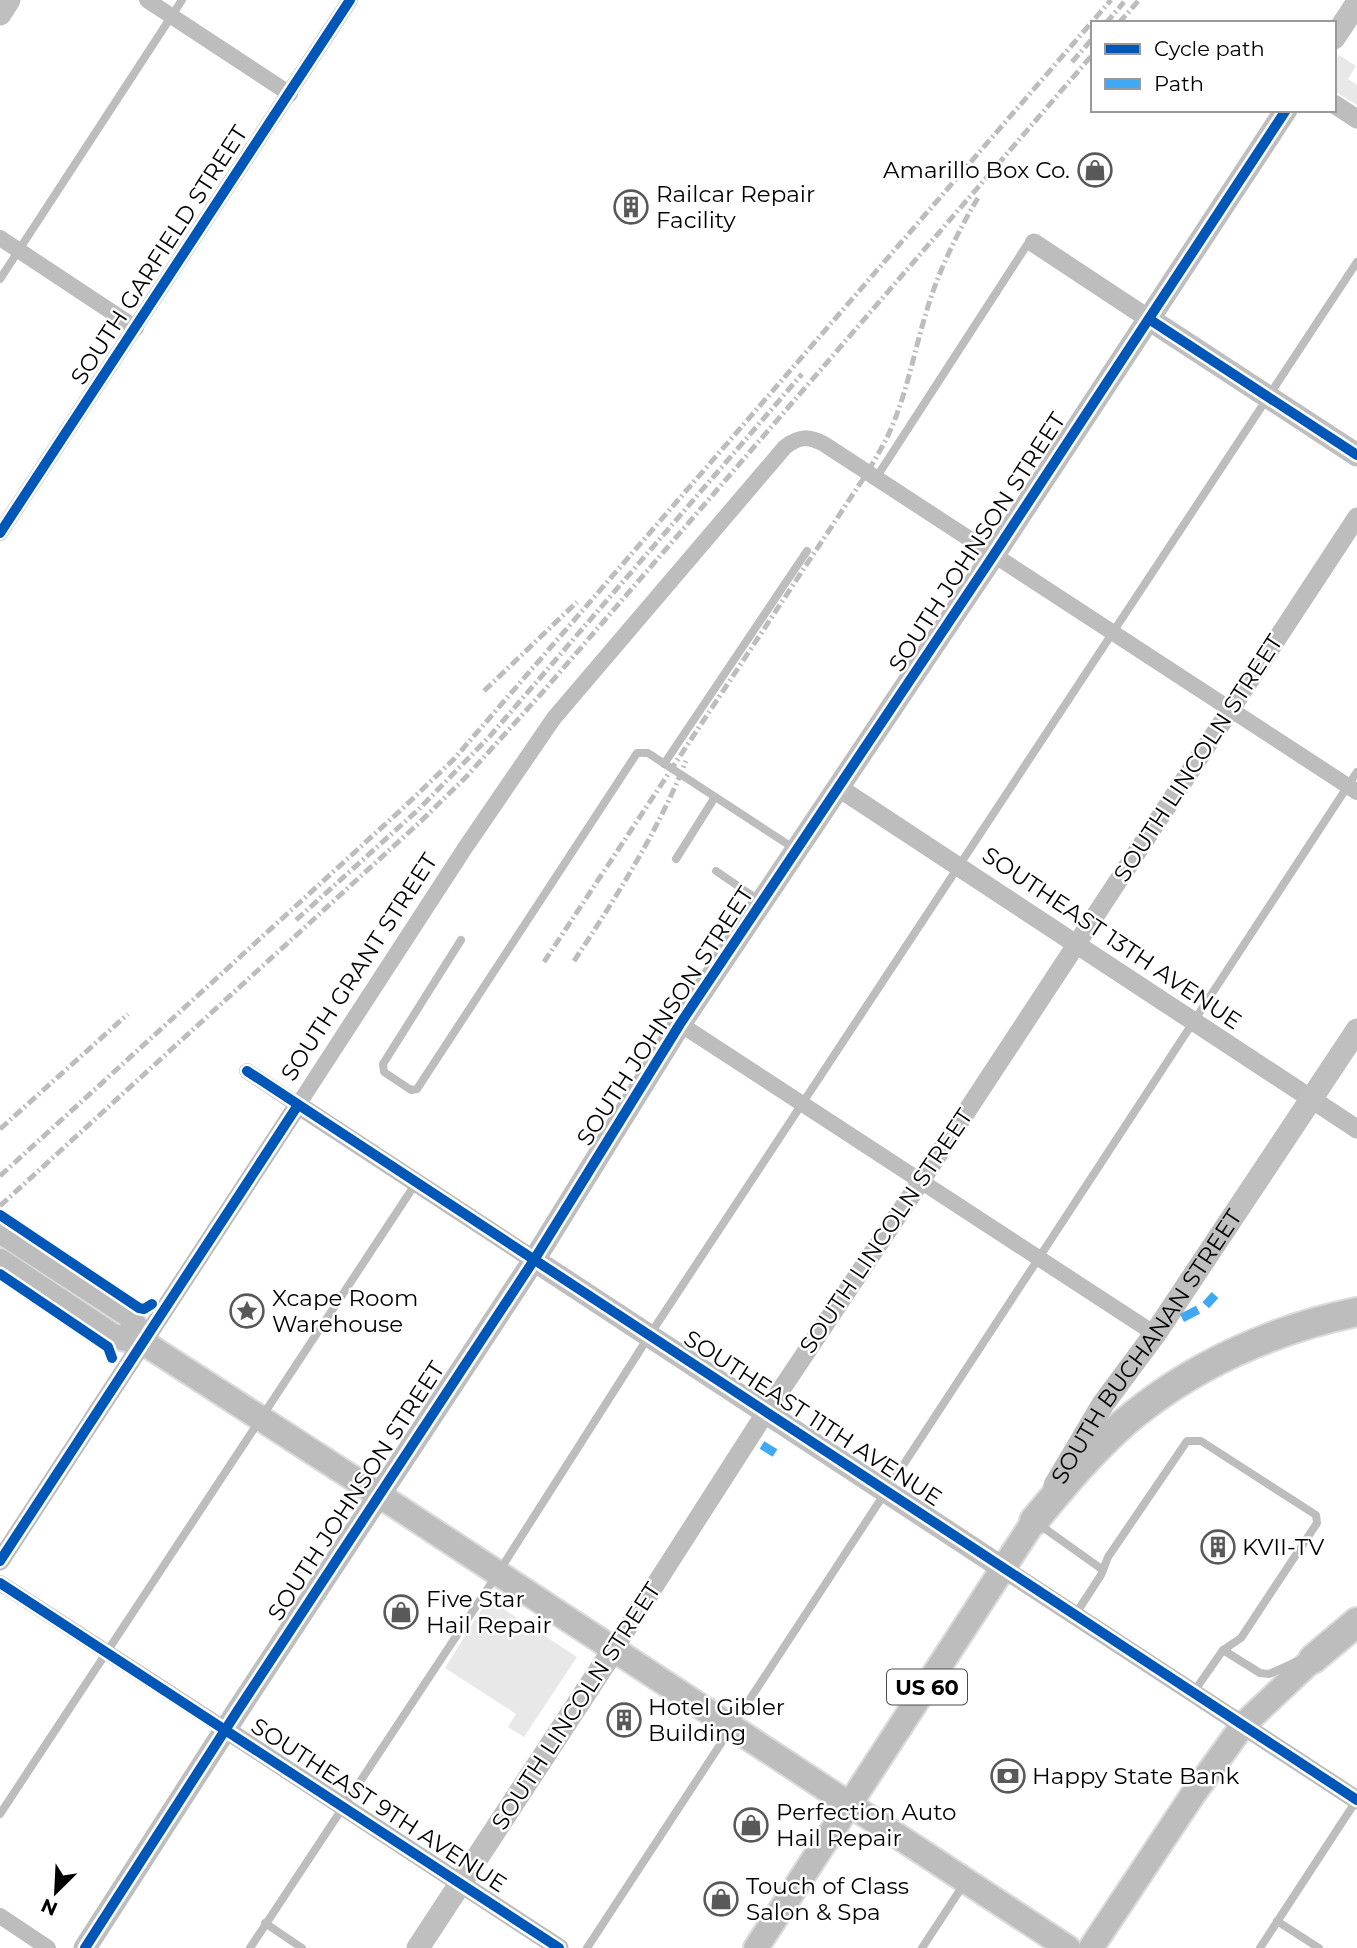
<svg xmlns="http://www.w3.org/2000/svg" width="1357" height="1948" font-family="Montserrat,sans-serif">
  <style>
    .green { fill: #e8e8e8 }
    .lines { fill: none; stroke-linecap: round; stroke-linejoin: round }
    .primary-casing { stroke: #dbdbdb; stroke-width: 28 }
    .motorway-casing { stroke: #dbdbdb; stroke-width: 32 }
    .service { stroke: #bdbdbd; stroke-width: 8 }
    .minor { stroke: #bdbdbd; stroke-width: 16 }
    .tertiary { stroke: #bdbdbd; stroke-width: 19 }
    .secondary { stroke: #bfbfbf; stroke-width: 23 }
    .primary { stroke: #bdbdbd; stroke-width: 24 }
    .motorway { stroke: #bdbdbd; stroke-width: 28 }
    .rail { stroke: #bdbdbd; stroke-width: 5; stroke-dasharray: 10 3.5 2 3.5; stroke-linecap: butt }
    .quiet { stroke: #3fa9f5; stroke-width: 9; stroke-dasharray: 18 9; stroke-linecap: butt }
    .cycleway-casing { stroke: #fff; stroke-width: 15 }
    .cycleway { stroke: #0057b8; stroke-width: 10 }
    .labels { text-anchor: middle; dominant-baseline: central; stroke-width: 5; stroke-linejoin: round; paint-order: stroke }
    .shield { fill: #fff; stroke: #4c4c4c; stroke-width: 2 }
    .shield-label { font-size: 21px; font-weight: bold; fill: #000 }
    .poi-label { font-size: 23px; fill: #000; stroke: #fff; text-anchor: start }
    .street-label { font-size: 23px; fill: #000; stroke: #fff }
  </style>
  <rect width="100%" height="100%" fill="#fff"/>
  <!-- green -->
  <g class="green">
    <path d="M1339 55 1356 66 1348 79 1357 85V105L1334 91V62Z"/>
    <path d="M488 1599 577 1657 524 1737 508 1727 516 1714 445 1668Z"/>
  </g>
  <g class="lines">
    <defs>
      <g id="primary">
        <path d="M0 1231 129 1315 144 1343"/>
        <path d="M0 1261 113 1336 144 1343 379 1495 1068 1948"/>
        <path d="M756 1948 1034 1521"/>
        <path d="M1091 1948 1192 1796 1243 1725 1313 1659"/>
      </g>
      <g id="motorway">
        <path d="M1034 1521C1062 1487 1091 1452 1124 1423 1189 1367 1273 1329 1357 1312"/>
        <path d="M1313 1659 1357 1622"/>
      </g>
    </defs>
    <!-- primary casing -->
    <use href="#primary" class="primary-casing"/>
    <!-- motorway casing -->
    <use href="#motorway" class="motorway-casing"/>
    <!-- service -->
    <g class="service">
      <path d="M0 279 182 0"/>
      <path d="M876 478 1027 245 1033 243"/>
      <path d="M664 764 807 551"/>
      <path d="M676 859 715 797"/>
      <path d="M716 871 760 901"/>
      <path d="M461 940 383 1064 384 1072 411 1090 417 1089 637 753H648L795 849"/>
      <path d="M1037 1523 1103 1570"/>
      <path d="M1075 1615 1101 1575 1108 1557 1187 1441H1201L1316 1515 1317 1523 1241 1638 1223 1650 1193 1693"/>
      <path d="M1223 1650 1260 1673 1269 1674 1298 1661"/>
      <path d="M0 1814 416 1183"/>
      <path d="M1277 1921 1319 1948"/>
      <path d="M265 1923 302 1948"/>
      <path d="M250 1948 498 1573 649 1336 1357 262"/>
      <path d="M587 1948 1357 772"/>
      <path d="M922 1948 964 1884"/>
      <path d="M1260 1948 1356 1801"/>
    </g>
    <!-- minor -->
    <g class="minor">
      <path d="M147 0 290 94"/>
      <path d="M0 238 136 328"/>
      <path d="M0 533 350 0"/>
      <path d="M680 1024 1155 1334"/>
      <path d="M247 1071 298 1105 465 848 554 718 785 447C799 436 809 436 824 444L1357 792"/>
      <path d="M0 1583 225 1729"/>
      <path d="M0 1916 48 1948"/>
    </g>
    <!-- tertiary -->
    <g class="tertiary">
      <path d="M1334 104 1357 119"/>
      <path d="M1034 243 1149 319"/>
      <path d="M839 788 1357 1129"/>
      <path d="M0 1561 298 1105 534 1260"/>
      <path d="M1004 1569 1357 1800"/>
      <path d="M614 1649 766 1412 921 1181 1357 517"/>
      <path d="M225 1729 559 1948"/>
    </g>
    <!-- secondary -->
    <g class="secondary">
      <path d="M0 14 9 0"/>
      <path d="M1334 38 1357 3"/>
      <path d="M1149 319 1357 455"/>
      <path d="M534 1260 1004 1569"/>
      <path id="s1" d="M1055 1485 1103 1404 1155 1334 1357 1030"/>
      <path d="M85 1948 238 1710 534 1260 680 1024 993 556 1286 110"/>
      <path d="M418 1948 614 1649"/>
    </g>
    <!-- primary -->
    <use href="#primary" class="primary"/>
    <!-- motorway -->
    <use href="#motorway" class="motorway"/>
    <!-- rail -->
    <g class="rail">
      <path d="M1106 23 1124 2"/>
      <path d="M1119 23 1139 0"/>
      <path d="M1072 62 1093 38"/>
      <path d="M484 691 577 602"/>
      <path d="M296 920 418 810 490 736 802 374"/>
      <path d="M574 961C617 896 657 833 686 761"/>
      <path d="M544 962 867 473C875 459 884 445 890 431 907 393 914 352 926 313 938 272 957 233 979 196"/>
      <path d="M0 1129 128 1014"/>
      <path d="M0 1176 402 809 454 759 1111 0"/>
      <path d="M0 1206 419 823 466 777 541 694 1093 54"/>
    </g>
    <!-- quiet -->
    <g class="quiet">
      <path d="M1182 1318 1205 1306 1215 1295"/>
      <path d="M762 1445 775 1453"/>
    </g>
    <defs>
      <g id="cycleway">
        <path d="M1149 319 1357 455"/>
        <path d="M0 533 350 0"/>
        <path d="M247 1071 1357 1800"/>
        <path d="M0 1215 139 1308 144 1309 152 1304"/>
        <path d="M0 1274 108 1347 112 1358"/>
        <path d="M0 1561 298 1105"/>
        <path d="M0 1583 559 1948"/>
        <path d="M85 1948 238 1710 534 1260 680 1024 993 556 1286 110"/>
      </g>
    </defs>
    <!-- cycleway casing -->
    <use href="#cycleway" class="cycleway-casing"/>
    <!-- cycleway -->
    <use href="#cycleway" class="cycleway"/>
  </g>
  <!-- icons -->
  <defs>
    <symbol id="shop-ring" viewBox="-11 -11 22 22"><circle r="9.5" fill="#fff" stroke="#595959" stroke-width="1.5"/><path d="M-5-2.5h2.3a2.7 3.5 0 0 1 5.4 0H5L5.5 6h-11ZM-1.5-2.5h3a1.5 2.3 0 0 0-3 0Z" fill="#595959"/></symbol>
    <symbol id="building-ring" viewBox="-11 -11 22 22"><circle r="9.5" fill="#fff" stroke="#595959" stroke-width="1.5"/><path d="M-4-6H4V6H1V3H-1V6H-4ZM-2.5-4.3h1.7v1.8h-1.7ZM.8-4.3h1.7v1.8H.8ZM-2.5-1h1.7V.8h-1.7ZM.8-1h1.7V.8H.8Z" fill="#595959"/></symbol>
    <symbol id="sight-ring" viewBox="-11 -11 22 22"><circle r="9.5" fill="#fff" stroke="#595959" stroke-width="1.5"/><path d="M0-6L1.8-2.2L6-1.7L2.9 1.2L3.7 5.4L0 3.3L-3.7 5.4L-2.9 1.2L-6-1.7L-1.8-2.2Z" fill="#595959"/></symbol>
    <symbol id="bank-ring" viewBox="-11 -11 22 22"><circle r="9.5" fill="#fff" stroke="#595959" stroke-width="1.5"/><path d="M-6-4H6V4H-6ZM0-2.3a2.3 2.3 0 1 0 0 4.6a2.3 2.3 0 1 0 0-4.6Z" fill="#595959"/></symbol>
  </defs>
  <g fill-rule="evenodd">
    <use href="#shop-ring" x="1076" y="151" width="38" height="38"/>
    <use href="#building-ring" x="612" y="188" width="38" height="38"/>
    <use href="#sight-ring" x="228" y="1292" width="38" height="38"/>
    <use href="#building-ring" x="1199" y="1528" width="38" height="38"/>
    <use href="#shop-ring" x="382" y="1593" width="38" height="38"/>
    <use href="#building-ring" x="605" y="1701" width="38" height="38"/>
    <use href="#bank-ring" x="989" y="1757" width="38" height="38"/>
    <use href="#shop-ring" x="732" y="1806" width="38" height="38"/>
    <use href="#shop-ring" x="702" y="1880" width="38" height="38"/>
  </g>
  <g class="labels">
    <!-- shield labels -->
    <rect class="shield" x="887" y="1669.5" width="80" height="35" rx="5"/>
    <g class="shield-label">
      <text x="927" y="1687">US 60</text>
    </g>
    <!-- poi labels -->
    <g class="poi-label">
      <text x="1070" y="170" text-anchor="end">Amarillo Box Co.</text>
      <text x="656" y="194">Railcar Repair<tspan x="656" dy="26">Facility</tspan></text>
      <text x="272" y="1298">Xcape Room<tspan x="272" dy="26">Warehouse</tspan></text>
      <text x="1242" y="1547">KVII-TV</text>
      <text x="426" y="1599">Five Star<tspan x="426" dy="26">Hail Repair</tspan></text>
      <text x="648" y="1707">Hotel Gibler<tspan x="648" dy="26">Building</tspan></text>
      <text x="1032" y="1776">Happy State Bank</text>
      <text x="776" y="1812">Perfection Auto<tspan x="776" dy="26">Hail Repair</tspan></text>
      <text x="746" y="1886">Touch of Class<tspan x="746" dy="26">Salon &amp; Spa</tspan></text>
    </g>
    <!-- street labels -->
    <g class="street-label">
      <text transform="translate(159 255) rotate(-57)">SOUTH GARFIELD STREET</text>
      <text transform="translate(977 542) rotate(-57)">SOUTH JOHNSON STREET</text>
      <text transform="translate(1198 758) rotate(-57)">SOUTH LINCOLN STREET</text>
      <text transform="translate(1112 938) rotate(34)">SOUTHEAST 13TH AVENUE</text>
      <text transform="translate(359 967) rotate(-57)">SOUTH GRANT STREET</text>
      <text transform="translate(665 1016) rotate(-57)">SOUTH JOHNSON STREET</text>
      <text transform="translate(886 1231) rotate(-56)">SOUTH LINCOLN STREET</text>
      <text stroke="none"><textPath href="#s1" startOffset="166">SOUTH BUCHANAN STREET</textPath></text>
      <text transform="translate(813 1418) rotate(33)">SOUTHEAST 11TH AVENUE</text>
      <text transform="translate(356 1491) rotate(-57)">SOUTH JOHNSON STREET</text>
      <text transform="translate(576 1706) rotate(-57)">SOUTH LINCOLN STREET</text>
      <text transform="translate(379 1805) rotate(33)">SOUTHEAST 9TH AVENUE</text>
    </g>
  </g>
  <!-- legend -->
  <rect x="1091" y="21" width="245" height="91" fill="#ffffff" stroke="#999999" stroke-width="2"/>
  <rect x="1105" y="44" width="35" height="10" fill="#0057b8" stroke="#999999" stroke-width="2"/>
  <text x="1154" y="56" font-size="21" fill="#000000">Cycle path</text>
  <rect x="1105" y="79" width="35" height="10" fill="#3fa9f5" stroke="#999999" stroke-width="2"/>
  <text x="1154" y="91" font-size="21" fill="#000000">Path</text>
  <!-- north arrow -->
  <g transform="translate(56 1892) rotate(204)" stroke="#ffffff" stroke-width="5" paint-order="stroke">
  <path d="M0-5L12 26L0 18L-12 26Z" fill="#000000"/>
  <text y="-10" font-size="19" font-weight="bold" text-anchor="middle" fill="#000000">N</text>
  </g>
</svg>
